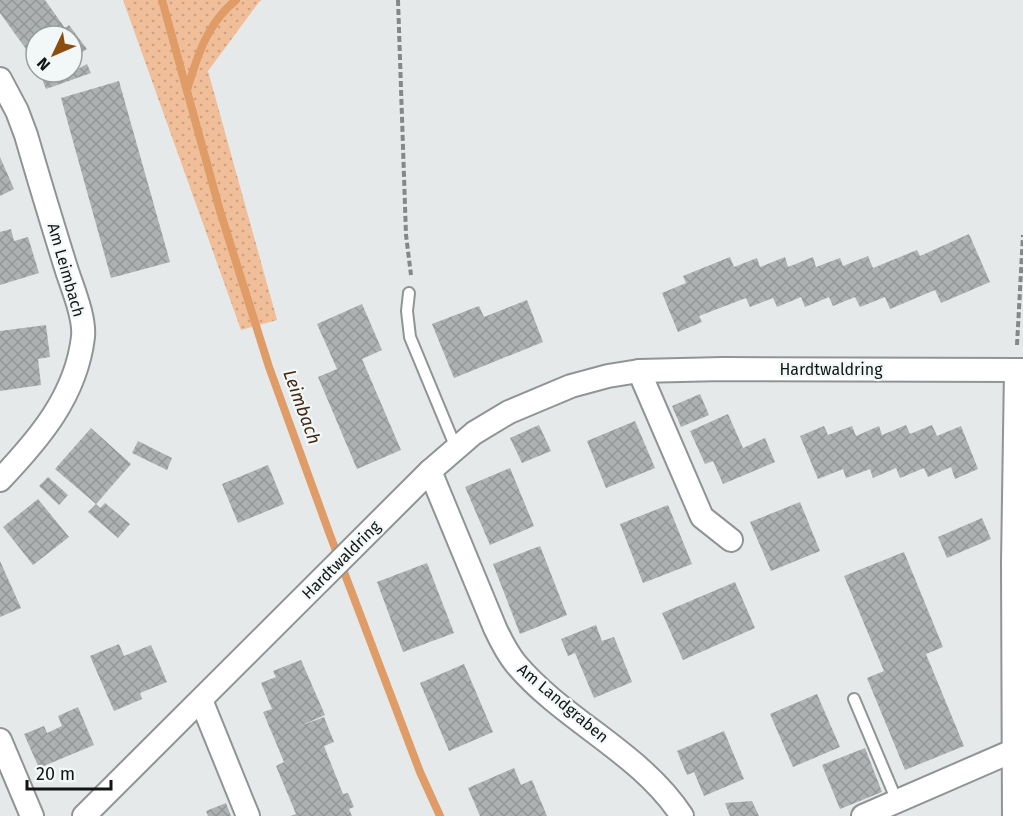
<svg xmlns="http://www.w3.org/2000/svg" width="1023" height="816" font-family="'Fira Sans',sans-serif">
  <style>
    .grass { fill: url(#grass-dots) }
    .lines { fill: none; stroke-linecap: round; stroke-linejoin: round }
    .stream { stroke: #e09c67; stroke-width: 8 }
    .building { fill: url(#building-cross-hatch) }
    .service-casing { stroke: #909495; stroke-width: 14 }
    .minor-casing { stroke: #909495; stroke-width: 26 }
    .path { stroke: #858889; stroke-width: 4; stroke-dasharray: 6 3; stroke-linecap: butt }
    .service { stroke: #fff; stroke-width: 10 }
    .minor { stroke: #fff; stroke-width: 22 }
    .labels { text-anchor: middle; dominant-baseline: central; stroke-width: 4.5; stroke-linejoin: round; paint-order: stroke }
    .street-label { font-size: 16px; fill: #131515; stroke: #f2f7f7 }
    .water-label { font-size: 18px; font-style: italic; fill: #442811; stroke: #f2f7f7 }
  </style>
  <defs>
    <pattern id="grass-dots" width="8" height="8" patternUnits="userSpaceOnUse" patternTransform="scale(1.5)"><rect width="8" height="8" fill="#f0be99"/><path d="M2 2h.1M6 6h.1" fill="none" stroke="#cda283" stroke-width="1.8" stroke-linecap="round"/></pattern>
    <pattern id="building-cross-hatch" width="8" height="8" patternUnits="userSpaceOnUse" patternTransform="scale(1.5)"><rect width="8" height="8" fill="#adb1b2"/><path d="M0 0l8 8M0 8l8-8" fill="none" stroke="#949798"/></pattern>
  </defs>
  <rect width="100%" height="100%" fill="#e5e9ea"/>
  <!-- grass -->
  <path class="grass" d="M123 0H262L259 2 208 71 277 320 241 330Z"/>
  <g class="lines">
    <!-- stream -->
    <g class="stream">
      <path d="M162 0 220 211 269 367 330 535 420 772 440 816"/>
      <path d="M187 90C197 57 207 23 236 0"/>
    </g>
  </g>
  <!-- building -->
  <g class="building">
    <path d="M0 0H45L65 28 69 25 87 49 78 55 80 59 72 64V36H36V63L0 13Z"/>
    <path d="M87 64 91 73 46 89 42 79 45 76 43 72H67L68 74Z"/>
    <path d="M119 81 170 262 111 278 61 98Z"/>
    <path d="M0 157 14 189 0 196Z"/>
    <path d="M11 229 14 241 28 237 39 273 0 285V232Z"/>
    <path d="M969 234 990 282 941 303 935 290 890 309 885 297 860 307 855 297 833 306 829 297 805 307 801 297 777 307 773 298 750 307 746 298 699 316 702 322 678 332 662 293 686 283 683 276 730 257 734 267 757 258 760 267 785 257 788 267 813 257 816 267 840 258 843 266 868 256 873 268 917 250 920 256Z"/>
    <path d="M527 300 543 342 454 378 432 324 479 306 484 317Z"/>
    <path d="M362 304 382 350 362 359 401 450 357 469 318 377 337 369 317 324Z"/>
    <path d="M46 325 50 357 38 359 41 385 0 391V331Z"/>
    <path d="M700 394 709 415 681 427 672 406Z"/>
    <path d="M728 414 743 448 765 438 775 462 723 484 713 461 705 464 690 431Z"/>
    <path d="M635 421 655 468 606 488 587 441Z"/>
    <path d="M539 425 551 451 522 463 510 438Z"/>
    <path d="M906 425 910 434 932 425 937 436 961 426 978 469 955 479 951 467 928 477 924 468 900 478 896 468 873 478 870 469 846 478 843 469 818 479 800 436 824 426 828 435 852 426 856 436 879 426 882 435Z"/>
    <path d="M91 428 131 464 96 504 55 469Z"/>
    <path d="M138 441 172 458 167 470 132 453Z"/>
    <path d="M268 465 284 504 238 523 222 484Z"/>
    <path d="M510 468 534 526 490 545 465 487Z"/>
    <path d="M48 477 68 495 59 505 39 486Z"/>
    <path d="M38 499 69 537 33 565 3 527Z"/>
    <path d="M800 502 820 551 771 571 750 522Z"/>
    <path d="M105 503 130 524 118 538 88 512 96 504 100 508Z"/>
    <path d="M668 505 692 564 643 583 620 524Z"/>
    <path d="M982 518 991 539 947 558 938 537Z"/>
    <path d="M540 546 567 615 520 634 493 564Z"/>
    <path d="M904 552 943 647 926 654 964 746 905 770 867 678 884 671 844 576Z"/>
    <path d="M0 561 21 608 0 617Z"/>
    <path d="M427 563 454 633 403 652 377 582Z"/>
    <path d="M735 582 755 628 683 660 662 613Z"/>
    <path d="M596 625 602 641 614 637 632 682 594 698 575 653 568 656 561 639Z"/>
    <path d="M119 644 124 656 151 645 167 682 140 693 142 699 114 711 90 656Z"/>
    <path d="M301 660 325 715 300 726 324 717 334 742 324 746 343 794 348 793 354 807 349 809 352 816H290L296 814 276 766 284 762 263 712 272 709 261 683 276 677 273 671Z"/>
    <path d="M464 664 493 732 449 751 420 683Z"/>
    <path d="M817 694 840 747 793 767 770 714Z"/>
    <path d="M78 707 94 745 39 768 24 734 44 726 47 733 62 726 58 716Z"/>
    <path d="M724 731 744 779 704 796 694 772 687 775 677 751Z"/>
    <path d="M865 748 882 792 840 809 822 765Z"/>
    <path d="M514 768 521 785 532 780 547 816H480L468 788Z"/>
    <path d="M752 801 759 816H730L725 803Z"/>
    <path d="M226 803 231 816H208L206 811Z"/>
  </g>
  <g class="lines">
    <defs>
      <g id="service">
        <path d="M409 293 407 311 410 337 456 448"/>
        <path d="M854 699 897 801"/>
      </g>
      <g id="minor">
        <path d="M0 79 17 111 26 135C39 180 53 226 67 271 73 289 85 318 83 337 76 396 39 439 0 480"/>
        <path d="M639 371 702 517 731 540"/>
        <path d="M430 471 495 628C501 641 507 653 516 664 564 721 640 752 682 816"/>
        <path d="M201 700 248 816"/>
        <path d="M0 740 32 816"/>
        <path d="M84 816 430 471 474 433 509 412 571 386 608 376 639 371 723 369 1023 370"/>
        <path d="M863 816 1015 750"/>
        <path d="M1014 816 1013 563 1016 370"/>
      </g>
    </defs>
    <!-- service casing -->
    <use href="#service" class="service-casing"/>
    <!-- minor casing -->
    <use href="#minor" class="minor-casing"/>
    <!-- path -->
    <g class="path">
      <path d="M398 0 406 235 411 275"/>
      <path d="M1017 345 1023 235"/>
    </g>
    <!-- service -->
    <use href="#service" class="service"/>
    <!-- minor -->
    <use href="#minor" class="minor"/>
  </g>
  <g class="labels">
    <!-- street labels -->
    <g class="street-label">
      <text transform="translate(66 270) rotate(74)">Am Leimbach</text>
      <text x="831" y="369">Hardtwaldring</text>
      <text transform="translate(341 560) rotate(-45)">Hardtwaldring</text>
      <text transform="translate(563 703) rotate(40)">Am Landgraben</text>
    </g>
    <!-- water labels -->
    <g class="water-label">
      <text transform="translate(302 407) rotate(70)">Leimbach</text>
    </g>
  </g>
  <!-- north arrow -->
  <g transform="translate(54 54) rotate(226)"><circle r="28" fill="#f2f7f7" stroke="#999d9d" stroke-width="1.5"/>
  <path d="M0-4.5L10 22L0 15L-10 22Z" fill="#8b4d10"/>
  <text y="-9" font-size="16" font-weight="bold" text-anchor="middle" fill="#131515">N</text>
  </g>
  <!-- scale -->
  <path d="M27 780v9h84v-9" fill="none" stroke="#131515" stroke-width="3"/>
  <text x="36" y="780" font-size="18" fill="#131515" stroke="#f2f7f7" stroke-width="4.5" paint-order="stroke">20 m</text>
</svg>
